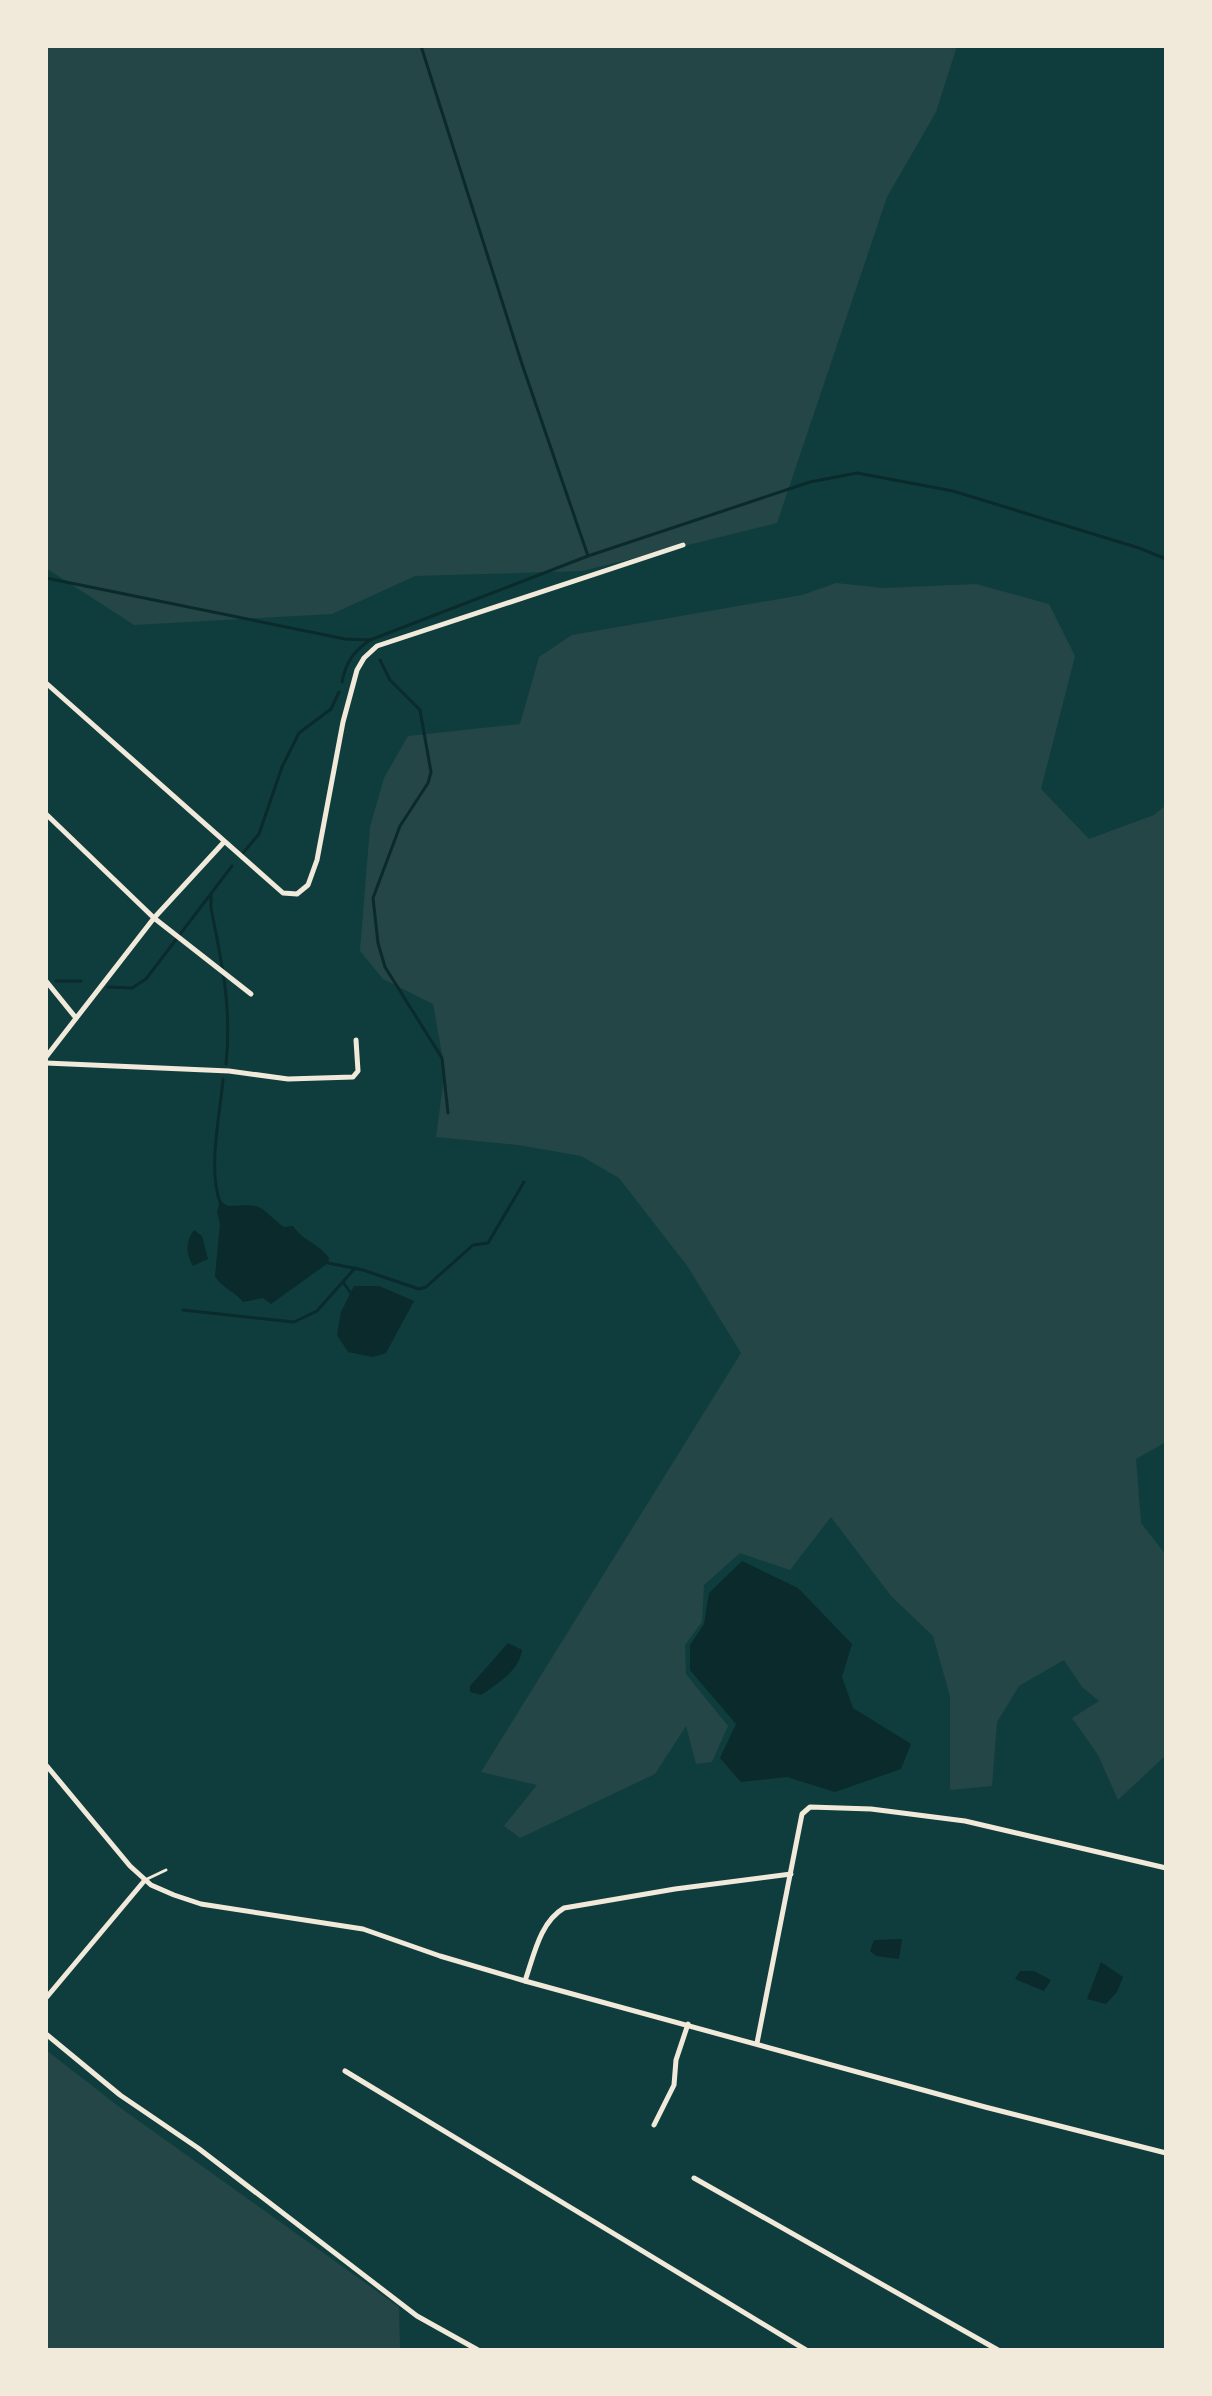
<svg xmlns="http://www.w3.org/2000/svg" width="1212" height="2396" font-family="'Open Sans',sans-serif">
  <style>
    .green { fill: #244646 }
    .water { fill: #0a2a2b }
    .lines { fill: none; stroke-linecap: round; stroke-linejoin: round }
    .stream { stroke: #0a2a2b; stroke-width: 3 }
    .service { stroke: #f1e9da; stroke-width: 3 }
    .minor { stroke: #f1e9da; stroke-width: 5 }
  </style>
  <rect width="100%" height="100%" fill="#0f3d3e"/>
  <!-- green -->
  <g class="green">
    <path d="M46 46H957L936 112 887 197 777 523 582 571 415 576 332 614 134 625 46 568Z"/>
    <path d="M836 583 883 588 976 584 1049 604 1075 656 1041 789 1089 839 1154 815 1166 805V1442L1136 1459 1141 1523 1166 1555V1755L1118 1800 1098 1755 1072 1718 1099 1701 1082 1687 1064 1660 1019 1686 997 1722 992 1786 950 1790V1696L933 1636 891 1596 831 1517 790 1570 740 1553 704 1585 702 1622 685 1645 686 1674 728 1726 712 1762 696 1764 686 1726 655 1774 520 1838 504 1826 537 1785 481 1772 741 1353 688 1267 619 1178 581 1156 518 1145 436 1137 445 1071 433 1004 383 979 360 951 370 827 384 778 408 736 520 724 539 657 572 635 802 595Z"/>
    <path d="M46 2050 122 2109 399 2307 400 2350H46Z"/>
  </g>
  <!-- water -->
  <g class="water">
    <path d="M220 1201 228 1206C267 1204 255 1205 284 1227L293 1226C303 1241 318 1243 329 1258L328 1263 271 1304 263 1298 243 1302C235 1291 221 1288 215 1276L220 1224 217 1212Z"/>
    <path d="M194 1230 202 1236 208 1259 193 1266C186 1254 185 1242 194 1230Z"/>
    <path d="M354 1286H379L414 1301 386 1353 373 1357 348 1352 337 1335 341 1312Z"/>
    <path d="M742 1561 798 1588 852 1644 842 1677 853 1708 911 1744 901 1769 835 1792 787 1777 741 1782 720 1758 736 1724 690 1670V1645L704 1624 709 1593Z"/>
    <path d="M508 1643 522 1650C520 1670 497 1684 481 1695L470 1692V1686Z"/>
    <path d="M902 1939 899 1959 876 1956 870 1951 874 1940Z"/>
    <path d="M1101 1962 1123 1977 1117 1992 1106 2004 1087 1999Z"/>
    <path d="M1020 1971H1034L1051 1980 1044 1991 1015 1979Z"/>
  </g>
  <g class="lines">
    <!-- stream -->
    <g class="stream">
      <path d="M421 46 522 364 588 556"/>
      <path d="M46 578 345 639 370 640 588 556 810 482 857 473 953 491 1139 548 1166 559"/>
      <path d="M380 660 390 680 420 710 431 772 428 783 400 826 373 898 378 943 385 967 442 1058 448 1113"/>
      <path d="M342 682C346 662 353 652 370 640"/>
      <path d="M243 853 259 834 282 767 299 733 331 709 339 692"/>
      <path d="M211 894V908C222 963 232 1007 226 1064"/>
      <path d="M56 981H81"/>
      <path d="M108 987 132 988 146 979 232 866"/>
      <path d="M221 1205C207 1171 220 1116 223 1079"/>
      <path d="M328 1263 363 1270 419 1289 426 1287 473 1245 488 1243 524 1182"/>
      <path d="M343 1282 352 1295"/>
      <path d="M183 1310 294 1322 317 1311 355 1268"/>
    </g>
    <!-- service -->
    <path class="service" d="M145 1880 166 1870"/>
    <!-- minor -->
    <g class="minor">
      <path d="M46 683 283 893 297 894 308 885 317 860 343 722 357 670 364 658 377 646 683 545"/>
      <path d="M46 814 154 918 251 994"/>
      <path d="M46 981 76 1018"/>
      <path d="M46 1057 154 918 224 842"/>
      <path d="M46 1063 229 1071 288 1079 353 1077 358 1071 356 1040"/>
      <path d="M46 1765 130 1866 151 1885 174 1895 201 1904 363 1929 440 1956 525 1981 985 2107 1166 2153"/>
      <path d="M525 1981C534 1955 540 1922 564 1908L675 1889 791 1874"/>
      <path d="M46 1998 145 1880"/>
      <path d="M46 2034 120 2095 198 2148 417 2316 478 2350"/>
      <path d="M757 2043 802 1814 810 1807 871 1809 965 1821 1166 1868"/>
      <path d="M345 2071 806 2350"/>
      <path d="M654 2125 674 2085 676 2060 688 2024"/>
      <path d="M694 2178 998 2350"/>
    </g>
  </g>
  <!-- border -->
  <rect width="1212" height="2396" fill="none" stroke="#f1e9da" stroke-width="96"/>
</svg>
